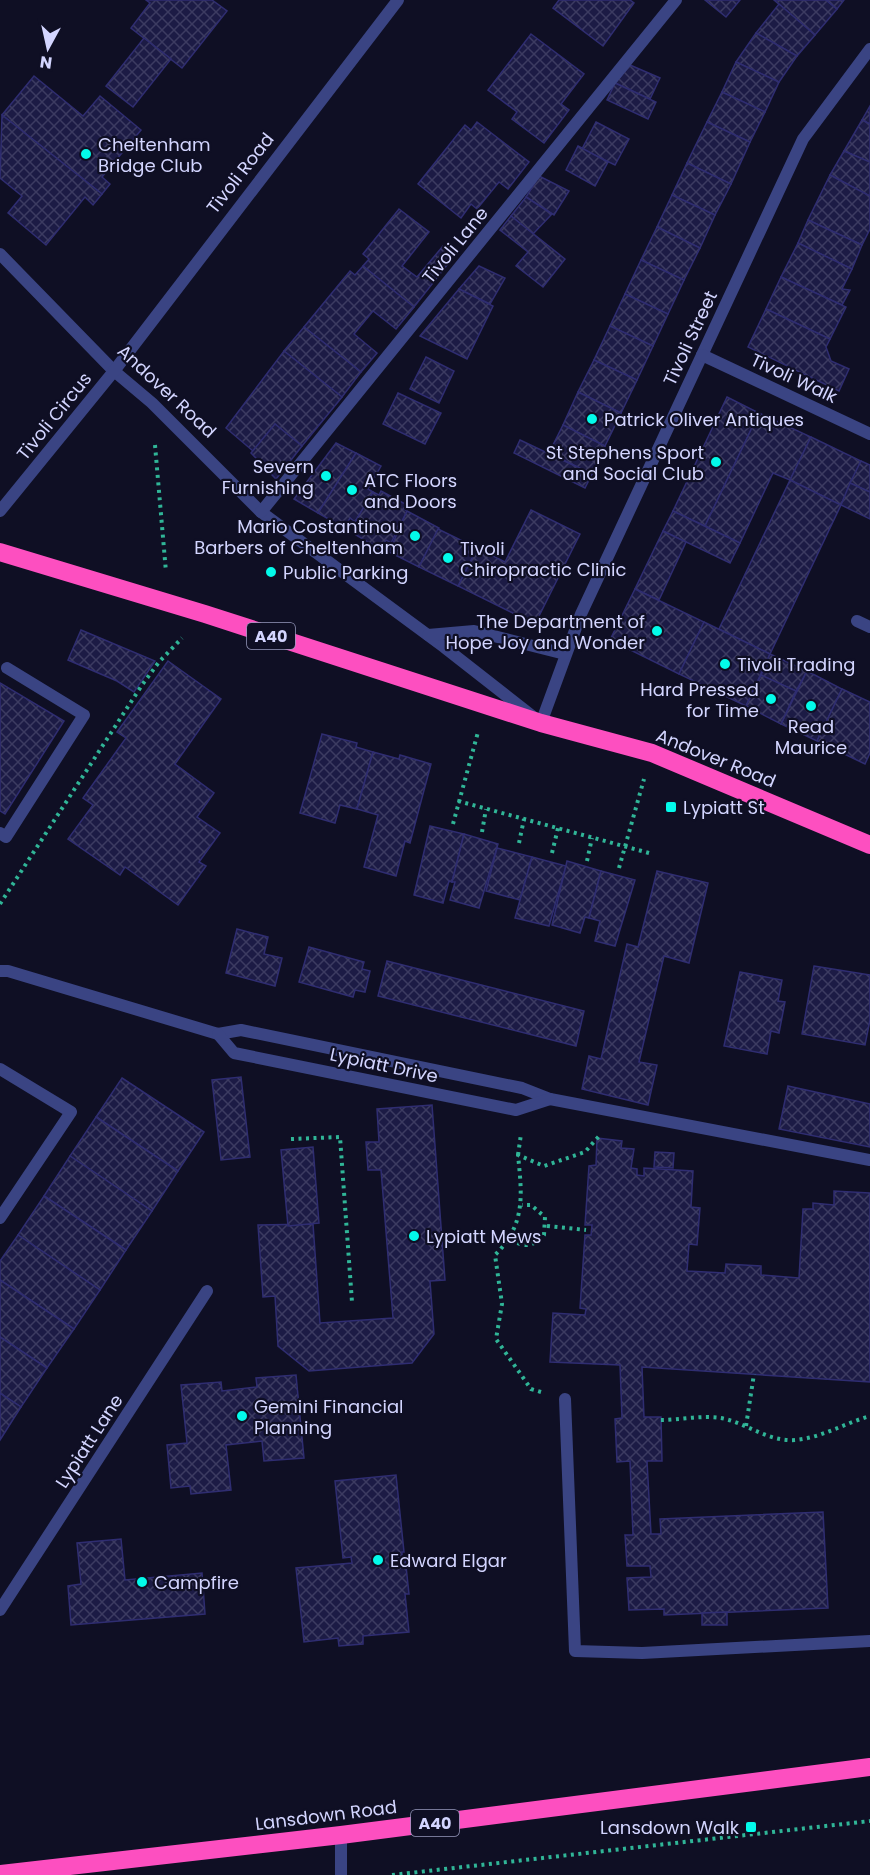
<svg xmlns="http://www.w3.org/2000/svg" width="870" height="1875" font-family="Poppins,sans-serif">
  <style>
    .building { fill: url(#building-cross-hatch); stroke: #2f2d71; stroke-width: 1.5 }
    .lines { fill: none; stroke-linecap: round; stroke-linejoin: round }
    .path { stroke: #30b597; stroke-width: 4; stroke-dasharray: 3 4.5; stroke-linecap: butt }
    .lane { stroke: #3a4483; stroke-width: 12 }
    .street { stroke: #3a4483; stroke-width: 12 }
    .highway { stroke: #fd4fc0; stroke-width: 18 }
    .poi-dot { fill: #03faea; stroke: #0f0f24; stroke-width: 2 }
    .labels { text-anchor: middle; dominant-baseline: central; stroke-width: 4.5; stroke-linejoin: round; paint-order: stroke }
    .shield { fill: #0f0f24; stroke: #989abd; stroke-width: 1.5 }
    .shield-label { font-size: 16px; font-weight: bold; fill: #d3d5ff }
    .poi-label { font-size: 18px; fill: #d3d5ff; stroke: #0f0f24; text-anchor: start }
    .street-label { font-size: 18px; fill: #d3d5ff; stroke: #0f0f24 }
  </style>
  <defs>
    <pattern id="building-cross-hatch" width="8" height="8" patternUnits="userSpaceOnUse" patternTransform="scale(1.5)"><rect width="8" height="8" fill="#1c1b45"/><path d="M0 0l8 8M0 8l8-8" fill="none" stroke="#3c3b61"/></pattern>
  </defs>
  <rect width="100%" height="100%" fill="#0f0f24"/>
  <!-- building -->
  <g class="building">
    <path d="M146 0H212L227 11 182 68 131 28 150 3Z"/>
    <path d="M559 0H630L634 3 603 46 553 8Z"/>
    <path d="M705 0H740L726 17Z"/>
    <path d="M774 0H826L837 9 815 35Z"/>
    <path d="M826 0H844L837 9Z"/>
    <path d="M779 4 815 35 797 56 756 33Z"/>
    <path d="M756 33 797 56 779 82 736 62Z"/>
    <path d="M531 34 584 74 561 104 569 110 544 143 512 119 517 112 488 90Z"/>
    <path d="M144 38 171 59 133 107 106 86Z"/>
    <path d="M736 62 779 82 765 112 722 92Z"/>
    <path d="M630 65 660 78 650 99 615 83Z"/>
    <path d="M34 76 83 116 100 96 141 130 102 177 110 184 102 194 2 115Z"/>
    <path d="M615 83 656 102 648 119 607 100Z"/>
    <path d="M722 92 765 112 750 142 707 122Z"/>
    <path d="M870 106V124L862 120Z"/>
    <path d="M2 115 102 194 93 205 85 197 46 245 8 213 22 196 0 178Z"/>
    <path d="M862 120 870 124V162L844 151Z"/>
    <path d="M477 122 529 162 508 189 499 182 477 209 471 204 461 218 418 184 465 125 471 130Z"/>
    <path d="M596 122 629 139 615 165 582 149Z"/>
    <path d="M707 122 750 142 731 184 687 163Z"/>
    <path d="M578 146 608 162 595 186 566 170Z"/>
    <path d="M844 151 870 162V196L830 175Z"/>
    <path d="M687 163 731 184 715 215 672 195Z"/>
    <path d="M830 175 870 196V229L862 245 808 220Z"/>
    <path d="M539 176 569 191 554 215 526 197Z"/>
    <path d="M672 195 715 215 700 248 657 227Z"/>
    <path d="M526 197 552 214 533 234 511 216Z"/>
    <path d="M399 209 429 232 402 266 417 277 443 246 455 255 414 307 363 266 369 259 363 254Z"/>
    <path d="M511 216 565 259 543 287 516 266 528 252 500 230Z"/>
    <path d="M808 220 862 245 852 269 798 243Z"/>
    <path d="M657 227 700 248 684 280 641 260Z"/>
    <path d="M798 243 852 269 842 289 850 290 842 305 781 277Z"/>
    <path d="M641 260 684 280 668 314 625 294Z"/>
    <path d="M363 266 414 307 396 329 373 311 354 334 377 353 361 372 304 327 350 271 355 275Z"/>
    <path d="M479 266 505 278 490 304 459 289Z"/>
    <path d="M781 277 846 307 830 339 766 309Z"/>
    <path d="M459 289 493 306 467 359 420 336Z"/>
    <path d="M625 294 668 314 653 346 610 326Z"/>
    <path d="M766 309 830 339 826 347 831 361 849 369 839 391 748 347Z"/>
    <path d="M610 326 653 346 637 380 594 360Z"/>
    <path d="M304 327 361 372 342 397 284 351Z"/>
    <path d="M284 351 342 397 302 446 275 424 253 451 226 428Z"/>
    <path d="M426 357 454 371 439 403 410 389Z"/>
    <path d="M594 360 637 380 621 413 578 392Z"/>
    <path d="M578 392 621 413 605 446 563 425Z"/>
    <path d="M398 393 441 413 425 444 383 424Z"/>
    <path d="M727 397 759 413 705 526 673 511Z"/>
    <path d="M759 413 811 437 790 480 773 473 740 543 705 526Z"/>
    <path d="M275 424 302 446 276 479 251 453Z"/>
    <path d="M563 425 605 446 592 474 549 453Z"/>
    <path d="M811 437 861 461 841 505 790 480Z"/>
    <path d="M520 440 592 474 585 488 514 453Z"/>
    <path d="M336 443 356 453 318 513 294 499Z"/>
    <path d="M356 453 381 466 368 489 373 492 355 522 350 518 344 528 318 513Z"/>
    <path d="M861 461 870 465V492L850 483Z"/>
    <path d="M790 480 841 505 770 654 719 629Z"/>
    <path d="M850 483 870 492V519L841 505Z"/>
    <path d="M381 491 407 505 404 509 407 511 391 543 386 540 381 550 356 535 361 525 355 522 373 492 379 495Z"/>
    <path d="M531 510 580 534 535 624 458 586 477 548 505 562Z"/>
    <path d="M407 511 439 528 419 567 389 552Z"/>
    <path d="M673 511 740 543 730 563 663 531Z"/>
    <path d="M438 529 477 548 458 586 419 567Z"/>
    <path d="M663 531 686 542 659 600 635 589Z"/>
    <path d="M635 589 704 622 679 674 610 640Z"/>
    <path d="M704 622 770 654 746 706 679 674Z"/>
    <path d="M81 630 155 661 134 692 117 681 68 660Z"/>
    <path d="M770 654 807 671 796 691 761 675Z"/>
    <path d="M168 661 221 699 175 764 214 793 197 817 220 833 199 862 206 866 178 905 125 867 120 875 68 839 93 805 83 798 126 738 117 732Z"/>
    <path d="M807 671 842 689 817 741 781 724Z"/>
    <path d="M761 675 796 691 781 724 746 706Z"/>
    <path d="M0 683 64 721 5 814 0 811Z"/>
    <path d="M842 689 870 702V753L865 764 817 741Z"/>
    <path d="M322 734 357 743 356 747 373 752 357 809 340 805 335 823 300 813Z"/>
    <path d="M373 752 399 759 400 755 431 764 410 843 405 841 396 876 364 867 378 815 357 809Z"/>
    <path d="M430 826 464 834 452 882 449 881 443 903 414 895Z"/>
    <path d="M464 834 498 844 479 908 450 900 455 882H452Z"/>
    <path d="M497 848 532 857 520 900 486 891Z"/>
    <path d="M532 857 566 866 549 926 515 918Z"/>
    <path d="M567 861 601 871 589 918 585 917 580 933 552 925Z"/>
    <path d="M601 871 635 880 615 946 595 941 600 921 589 918Z"/>
    <path d="M657 871 708 883 689 963 664 956 639 1062 657 1065 648 1105 582 1089 589 1056 601 1059 627 944 638 947Z"/>
    <path d="M237 929 268 937 264 954 282 958 275 986 226 973Z"/>
    <path d="M309 947 364 962 362 969 370 971 365 992 355 990 353 997 299 982Z"/>
    <path d="M387 961 584 1011 576 1046 378 996Z"/>
    <path d="M814 966 870 975V1020L865 1045 802 1034Z"/>
    <path d="M740 972 782 980 778 1001 785 1002 779 1033 771 1031 767 1054 724 1046Z"/>
    <path d="M241 1077 250 1157 221 1160 212 1080Z"/>
    <path d="M122 1078 204 1132 178 1171 96 1117Z"/>
    <path d="M788 1086 870 1104V1147L779 1129Z"/>
    <path d="M432 1105 445 1280 430 1281 434 1334 412 1363 309 1371 278 1346 275 1296 263 1297 258 1225 313 1224 320 1323 393 1318 381 1170H368L366 1142H379L377 1109Z"/>
    <path d="M96 1117 178 1171 152 1211 70 1156Z"/>
    <path d="M597 1138 622 1141 621 1148 634 1149 631 1168 637 1169V1175L644 1176V1168L693 1171 691 1207 700 1208 697 1245 689 1244 687 1271 725 1273 726 1264 761 1266V1275L799 1278 803 1209H813V1203L834 1205V1191L870 1193V1382L642 1367 644 1417H661L662 1461H647L651 1534H661L660 1519 823 1512 828 1608 664 1615V1609L629 1610 627 1578 651 1577 650 1566H627L625 1535H633L630 1461 617 1462 615 1419 622 1418 620 1365 550 1362 553 1313 585 1315 586 1309 580 1308 585 1235H591L592 1225H585L589 1166 596 1165Z"/>
    <path d="M313 1147 319 1223 288 1226 281 1150Z"/>
    <path d="M655 1152 674 1153 673 1168 654 1167Z"/>
    <path d="M70 1156 152 1211 126 1250 44 1196Z"/>
    <path d="M44 1196 126 1250 100 1290 18 1235Z"/>
    <path d="M18 1235 100 1290 74 1329 0 1280V1261Z"/>
    <path d="M0 1280 74 1329 47 1368 0 1337Z"/>
    <path d="M0 1337 47 1368 21 1407 0 1393Z"/>
    <path d="M296 1375 304 1458 264 1461 262 1441 226 1445 231 1490 191 1494 190 1486 171 1488 167 1445 187 1443 181 1385 221 1382 222 1391 257 1387 256 1378Z"/>
    <path d="M0 1393 21 1407 0 1440Z"/>
    <path d="M396 1475 404 1552H402V1557H405L409 1594H405L409 1632 363 1636V1644L339 1646 338 1638 304 1642 296 1568 352 1563 351 1557 343 1558 335 1481Z"/>
    <path d="M121 1539 125 1580 202 1573 205 1614 71 1625 68 1586 81 1584 77 1543Z"/>
    <path d="M727 1612V1625H702V1613Z"/>
  </g>
  <g class="lines">
    <!-- path -->
    <g class="path">
      <path d="M155 445 166 572"/>
      <path d="M458 801 649 853"/>
      <path d="M453 824 478 732"/>
      <path d="M482 832 486 809"/>
      <path d="M519 843 524 819"/>
      <path d="M552 853 558 828"/>
      <path d="M587 861 592 838"/>
      <path d="M619 868 644 779"/>
      <path d="M0 904 142 685 159 662 182 638"/>
      <path d="M291 1139 340 1137 352 1302"/>
      <path d="M518 1155 521 1134"/>
      <path d="M547 1226 586 1230"/>
      <path d="M511 1239C524 1248 533 1247 544 1235L545 1217 531 1205H522"/>
      <path d="M541 1392 531 1389 496 1339 502 1304 495 1255C526 1224 522 1195 518 1155L544 1166 585 1152 600 1135"/>
      <path d="M661 1420C679 1420 702 1415 721 1418 747 1423 768 1442 795 1440 821 1438 845 1423 870 1416"/>
      <path d="M746 1426 754 1374"/>
      <path d="M392 1875 870 1821"/>
    </g>
    <!-- lane -->
    <g class="lane">
      <path d="M0 833 6 837 84 715 7 668"/>
      <path d="M565 1399 575 1651 642 1653 870 1641"/>
    </g>
    <!-- street -->
    <g class="street">
      <path d="M0 254 114 371 152 403 261 512 444 647 541 723 581 614 803 139 870 49"/>
      <path d="M702 355 870 434"/>
      <path d="M0 511 114 371 398 0"/>
      <path d="M261 512 676 0"/>
      <path d="M857 621 870 627"/>
      <path d="M428 635 474 631 565 654"/>
      <path d="M0 971H8L218 1034 241 1030 522 1088 550 1099 870 1160"/>
      <path d="M218 1034 234 1053 516 1110 550 1099"/>
      <path d="M0 1069 71 1112 0 1218"/>
      <path d="M0 1610 207 1291"/>
      <path d="M341 1835V1875"/>
    </g>
    <!-- highway -->
    <g class="highway">
      <path d="M0 552 205 614 541 723 652 753 870 845"/>
      <path d="M0 1874 341 1835 870 1767"/>
    </g>
  </g>
  <!-- markers -->
  <g class="poi-dot">
    <circle cx="86" cy="154" r="6"/>
    <circle cx="592" cy="419" r="6"/>
    <circle cx="716" cy="462" r="6"/>
    <circle cx="326" cy="476" r="6"/>
    <circle cx="352" cy="490" r="6"/>
    <circle cx="415" cy="536" r="6"/>
    <circle cx="448" cy="558" r="6"/>
    <circle cx="271" cy="572" r="6"/>
    <circle cx="657" cy="631" r="6"/>
    <circle cx="725" cy="664" r="6"/>
    <circle cx="771" cy="699" r="6"/>
    <circle cx="811" cy="706" r="6"/>
    <rect x="665" y="801" width="12" height="12" rx="3"/>
    <circle cx="414" cy="1236" r="6"/>
    <circle cx="242" cy="1416" r="6"/>
    <circle cx="378" cy="1560" r="6"/>
    <circle cx="142" cy="1582" r="6"/>
    <rect x="745" y="1821" width="12" height="12" rx="3"/>
  </g>
  <g class="labels">
    <!-- shield labels -->
    <g class="shield">
      <rect x="247" y="623" width="48" height="26" rx="4.5"/>
      <rect x="411" y="1810" width="48" height="26" rx="4.5"/>
    </g>
    <g class="shield-label">
      <text x="271" y="636">A40</text>
      <text x="435" y="1823">A40</text>
    </g>
    <!-- poi labels -->
    <g class="poi-label">
      <text x="98" y="144">Cheltenham<tspan x="98" dy="21">Bridge Club</tspan></text>
      <text x="604" y="419">Patrick Oliver Antiques</text>
      <text x="704" y="452" text-anchor="end">St Stephens Sport<tspan x="704" dy="21">and Social Club</tspan></text>
      <text x="314" y="466" text-anchor="end">Severn<tspan x="314" dy="21">Furnishing</tspan></text>
      <text x="364" y="480">ATC Floors<tspan x="364" dy="21">and Doors</tspan></text>
      <text x="403" y="526" text-anchor="end">Mario Costantinou<tspan x="403" dy="21">Barbers of Cheltenham</tspan></text>
      <text x="460" y="548">Tivoli<tspan x="460" dy="21">Chiropractic Clinic</tspan></text>
      <text x="283" y="572">Public Parking</text>
      <text x="645" y="621" text-anchor="end">The Department of<tspan x="645" dy="21">Hope Joy and Wonder</tspan></text>
      <text x="737" y="664">Tivoli Trading</text>
      <text x="759" y="689" text-anchor="end">Hard Pressed<tspan x="759" dy="21">for Time</tspan></text>
      <text x="811" y="726" text-anchor="middle">Read<tspan x="811" dy="21">Maurice</tspan></text>
      <text x="683" y="807">Lypiatt St</text>
      <text x="426" y="1236">Lypiatt Mews</text>
      <text x="254" y="1406">Gemini Financial<tspan x="254" dy="21">Planning</tspan></text>
      <text x="390" y="1560">Edward Elgar</text>
      <text x="154" y="1582">Campfire</text>
      <text x="739" y="1827" text-anchor="end">Lansdown Walk</text>
    </g>
    <!-- street labels -->
    <g class="street-label">
      <text transform="translate(240 173) rotate(-52)">Tivoli Road</text>
      <text transform="translate(455 245) rotate(-51)">Tivoli Lane</text>
      <text transform="translate(690 338) rotate(-65)">Tivoli Street</text>
      <text transform="translate(794 378) rotate(25)">Tivoli Walk</text>
      <text transform="translate(167 391) rotate(43)">Andover Road</text>
      <text transform="translate(54 416) rotate(-51)">Tivoli Circus</text>
      <text transform="translate(716 758) rotate(22)">Andover Road</text>
      <text transform="translate(384 1065) rotate(12)">Lypiatt Drive</text>
      <text transform="translate(89 1441) rotate(-57)">Lypiatt Lane</text>
      <text transform="translate(326 1815) rotate(-7)">Lansdown Road</text>
    </g>
  </g>
  <!-- north arrow -->
  <g transform="translate(48 48) rotate(188)" stroke="#0f0f24" stroke-width="4.5" paint-order="stroke">
  <path d="M0-4.5L10 22L0 15L-10 22Z" fill="#d3d5ff"/>
  <text y="-9" font-size="16" font-weight="bold" text-anchor="middle" fill="#d3d5ff">N</text>
  </g>
</svg>
